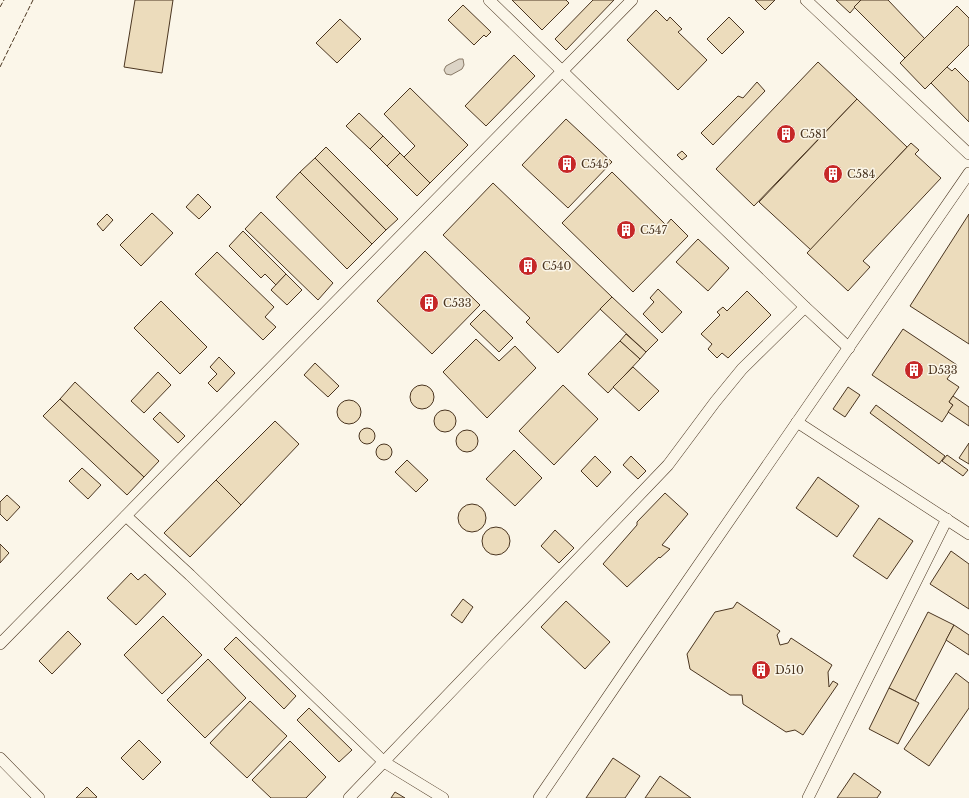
<svg xmlns="http://www.w3.org/2000/svg" width="969" height="798" font-family="'Libre Baskerville',serif">
  <style>
    .water { fill: #dcd4c6; stroke: #887966 }
    .building { fill: #ecdcbc; stroke: #4a3520 }
    .lines { fill: none; stroke-linecap: round; stroke-linejoin: round }
    .minor-casing { stroke: #4a3520; stroke-width: 12 }
    .minor { stroke: #fbf6e9; stroke-width: 11 }
    .fence { stroke: #4a3520; stroke-width: 1; stroke-dasharray: 5 2; stroke-linecap: butt }
    .labels { text-anchor: middle; dominant-baseline: central; stroke-width: 3; stroke-linejoin: round; paint-order: stroke }
    .poi-label { font-size: 11px; fill: #4a3520; stroke: #fbf6e9; text-anchor: start }
  </style>
  <rect width="100%" height="100%" fill="#fbf6e9"/>
  <!-- water -->
  <path class="water" d="M459 59H463L464 65 462 69 451 75 446 74 444 70 446 66Z"/>
  <!-- building -->
  <g class="building">
    <path d="M135 0H173L162 73 124 67Z"/>
    <path d="M512 0H566L569 3 542 30Z"/>
    <path d="M593 0H614L566 50 555 39Z"/>
    <path d="M755 0H775L765 10Z"/>
    <path d="M836 0H861L850 13Z"/>
    <path d="M861 0H888L925 39 905 58 854 7Z"/>
    <path d="M463 5 491 32 486 37 484 35 474 45 448 20Z"/>
    <path d="M957 6 969 18V45L925 89 900 63Z"/>
    <path d="M656 10 667 21 670 17 682 29 678 32 707 60 678 90 627 40Z"/>
    <path d="M729 17 744 32 722 54 707 39Z"/>
    <path d="M340 19 361 39 337 63 316 43Z"/>
    <path d="M514 55 535 76 486 126 465 106Z"/>
    <path d="M818 62 857 99 754 206 716 169Z"/>
    <path d="M947 67 952 71 955 68 969 82V122L931 83Z"/>
    <path d="M757 82 765 91 713 145 701 133 738 96 743 98Z"/>
    <path d="M410 88 468 145 430 183 404 157 415 146 384 114Z"/>
    <path d="M857 99 907 147 811 250 759 202Z"/>
    <path d="M359 113 383 136 370 149 346 126Z"/>
    <path d="M566 119 612 162 568 208 522 165Z"/>
    <path d="M383 136 400 153 387 166 370 149Z"/>
    <path d="M911 143 919 150 915 154 941 178 863 261 870 267 848 291 807 253Z"/>
    <path d="M326 147 398 219 386 230 315 158Z"/>
    <path d="M682 151 687 156 682 160 677 155Z"/>
    <path d="M400 153 430 183 417 196 387 166Z"/>
    <path d="M315 158 386 230 372 244 300 172Z"/>
    <path d="M300 172 372 244 347 269 276 197Z"/>
    <path d="M612 172 666 225 671 219 688 236 633 292 562 223Z"/>
    <path d="M493 183 612 297 558 353 526 322 530 318 443 235Z"/>
    <path d="M198 194 211 207 199 219 186 207Z"/>
    <path d="M261 212 333 283 318 300 245 229Z"/>
    <path d="M152 213 173 233 141 266 120 245Z"/>
    <path d="M107 214 113 220 103 231 97 224Z"/>
    <path d="M969 214V344L910 306Z"/>
    <path d="M243 231 286 274 276 285 265 274 261 278 229 246Z"/>
    <path d="M698 239 729 268 708 291 676 262Z"/>
    <path d="M425 251 480 305 432 354 377 301Z"/>
    <path d="M217 252 274 307 265 317 276 327 263 340 195 274Z"/>
    <path d="M286 274 302 290 287 305 271 290Z"/>
    <path d="M658 289 682 312 662 333 643 314 654 302 650 298Z"/>
    <path d="M747 291 771 315 728 358 722 353 717 358 708 349 712 344 701 334 720 315 717 312 723 307 727 311Z"/>
    <path d="M612 297 658 340 646 352 600 309Z"/>
    <path d="M161 301 207 347 180 374 134 328Z"/>
    <path d="M484 310 513 338 499 352 470 324Z"/>
    <path d="M903 329 957 365 947 379 959 387 949 402 953 405 942 422 872 375Z"/>
    <path d="M626 334 646 352 640 359 620 341Z"/>
    <path d="M476 339 499 361 515 346 536 368 487 418 443 372Z"/>
    <path d="M620 341 640 359 608 393 588 374Z"/>
    <path d="M219 357 235 373 217 392 208 383 217 374 210 367Z"/>
    <path d="M315 363 339 386 328 397 304 375Z"/>
    <path d="M633 367 659 391 639 411 613 387Z"/>
    <path d="M158 372 171 385 144 413 131 401Z"/>
    <path d="M75 382 159 461 144 477 60 399Z"/>
    <circle cx="422" cy="397" r="12"/>
    <path d="M563 385 598 419 554 465 519 431Z"/>
    <path d="M848 387 860 395 845 417 833 409Z"/>
    <path d="M953 396 969 407V426L948 412 953 405 949 402Z"/>
    <path d="M60 399 144 477 127 495 43 416Z"/>
    <circle cx="349" cy="412" r="12"/>
    <path d="M876 405 945 456 939 464 870 413Z"/>
    <circle cx="445" cy="421" r="11"/>
    <path d="M160 412 185 436 178 443 153 419Z"/>
    <path d="M275 421 299 444 241 505 216 480Z"/>
    <circle cx="367" cy="436" r="8"/>
    <circle cx="467" cy="441" r="11"/>
    <path d="M969 443V464L959 458Z"/>
    <circle cx="384" cy="452" r="8"/>
    <path d="M514 450 542 478 515 506 486 479Z"/>
    <path d="M947 455 968 470 963 476 942 461Z"/>
    <path d="M595 456 611 472 597 487 581 471Z"/>
    <path d="M631 456 646 471 638 479 623 465Z"/>
    <path d="M407 460 428 480 416 492 395 472Z"/>
    <path d="M82 468 101 485 88 499 69 481Z"/>
    <path d="M818 477 859 506 837 537 796 508Z"/>
    <path d="M216 480 241 505 190 557 164 533Z"/>
    <path d="M665 493 688 514 662 545 670 549 660 558 659 557 627 587 603 564 637 525V522Z"/>
    <path d="M7 495 20 507 7 521 0 514V502Z"/>
    <circle cx="472" cy="518" r="14"/>
    <path d="M879 518 913 541 887 579 853 556Z"/>
    <circle cx="496" cy="541" r="14"/>
    <path d="M555 530 574 548 559 563 541 546Z"/>
    <path d="M0 544 9 553 0 563Z"/>
    <path d="M951 551 969 564V609L930 584Z"/>
    <path d="M131 573 138 580 145 574 166 594 136 625 107 598Z"/>
    <path d="M463 599 473 607 462 623 451 615Z"/>
    <path d="M566 601 610 642 585 669 541 627Z"/>
    <path d="M737 602 780 631 777 635 780 645 788 643 791 638 832 665 828 672 829 687 833 681 838 684 803 735 795 730 786 732 743 704 742 695H730L690 669 687 654 715 612 733 608Z"/>
    <path d="M928 612 954 625 915 701 889 688Z"/>
    <path d="M163 616 202 655 162 694 124 655Z"/>
    <path d="M954 625 969 635V655L946 640Z"/>
    <path d="M68 631 81 644 52 674 39 661Z"/>
    <path d="M236 637 296 696 284 709 224 649Z"/>
    <path d="M208 659 246 698 205 738 167 700Z"/>
    <path d="M956 673 969 683V708L929 766 904 749Z"/>
    <path d="M889 688 919 703 898 744 869 729Z"/>
    <path d="M250 701 287 736 247 778 210 743Z"/>
    <path d="M309 708 352 750 339 762 297 720Z"/>
    <path d="M139 740 161 762 143 780 121 758Z"/>
    <path d="M290 741 326 777 306 798H271L252 780Z"/>
    <path d="M613 758 640 776 625 798H586Z"/>
    <path d="M854 773 881 792 877 798H837Z"/>
    <path d="M660 776 691 798H645Z"/>
    <path d="M87 787 97 797 95 798H76Z"/>
    <path d="M395 792 405 798H391Z"/>
  </g>
  <g class="lines">
    <defs>
      <g id="minor">
        <path d="M489 0 805 307 849 348"/>
        <path d="M806 0 969 154"/>
        <path d="M797 422 969 534"/>
        <path d="M126 516 190 575 384 762 443 798"/>
        <path d="M0 644 632 0"/>
        <path d="M0 758 39 798"/>
        <path d="M349 798 668 465 715 402 742 369 805 307"/>
        <path d="M539 798 633 660 969 173"/>
        <path d="M808 798 947 519"/>
      </g>
    </defs>
    <!-- minor casing -->
    <use href="#minor" class="minor-casing"/>
    <!-- minor -->
    <use href="#minor" class="minor"/>
    <!-- fence -->
    <g class="fence">
      <path d="M0 7 4 0"/>
      <path d="M0 67 33 0"/>
    </g>
  </g>
  <!-- icons -->
  <defs>
    <symbol id="building-disc" viewBox="-11 -11 22 22"><circle r="9.5" fill="#c62828" stroke="#fbf6e9"/><path d="M-4-6H4V6H1V3H-1V6H-4ZM-2.5-4.3h1.7v1.8h-1.7ZM.8-4.3h1.7v1.8H.8ZM-2.5-1h1.7V.8h-1.7ZM.8-1h1.7V.8H.8Z" fill="#fff"/></symbol>
  </defs>
  <g fill-rule="evenodd">
    <use href="#building-disc" x="775" y="123" width="22" height="22"/>
    <use href="#building-disc" x="556" y="153" width="22" height="22"/>
    <use href="#building-disc" x="822" y="163" width="22" height="22"/>
    <use href="#building-disc" x="615" y="219" width="22" height="22"/>
    <use href="#building-disc" x="517" y="255" width="22" height="22"/>
    <use href="#building-disc" x="418" y="292" width="22" height="22"/>
    <use href="#building-disc" x="903" y="359" width="22" height="22"/>
    <use href="#building-disc" x="750" y="659" width="22" height="22"/>
  </g>
  <g class="labels">
    <!-- poi labels -->
    <g class="poi-label">
      <text x="800" y="134">C581</text>
      <text x="581" y="164">C545</text>
      <text x="847" y="174">C584</text>
      <text x="640" y="230">C547</text>
      <text x="542" y="266">C540</text>
      <text x="443" y="303">C533</text>
      <text x="928" y="370">D533</text>
      <text x="775" y="670">D510</text>
    </g>
  </g>
</svg>
